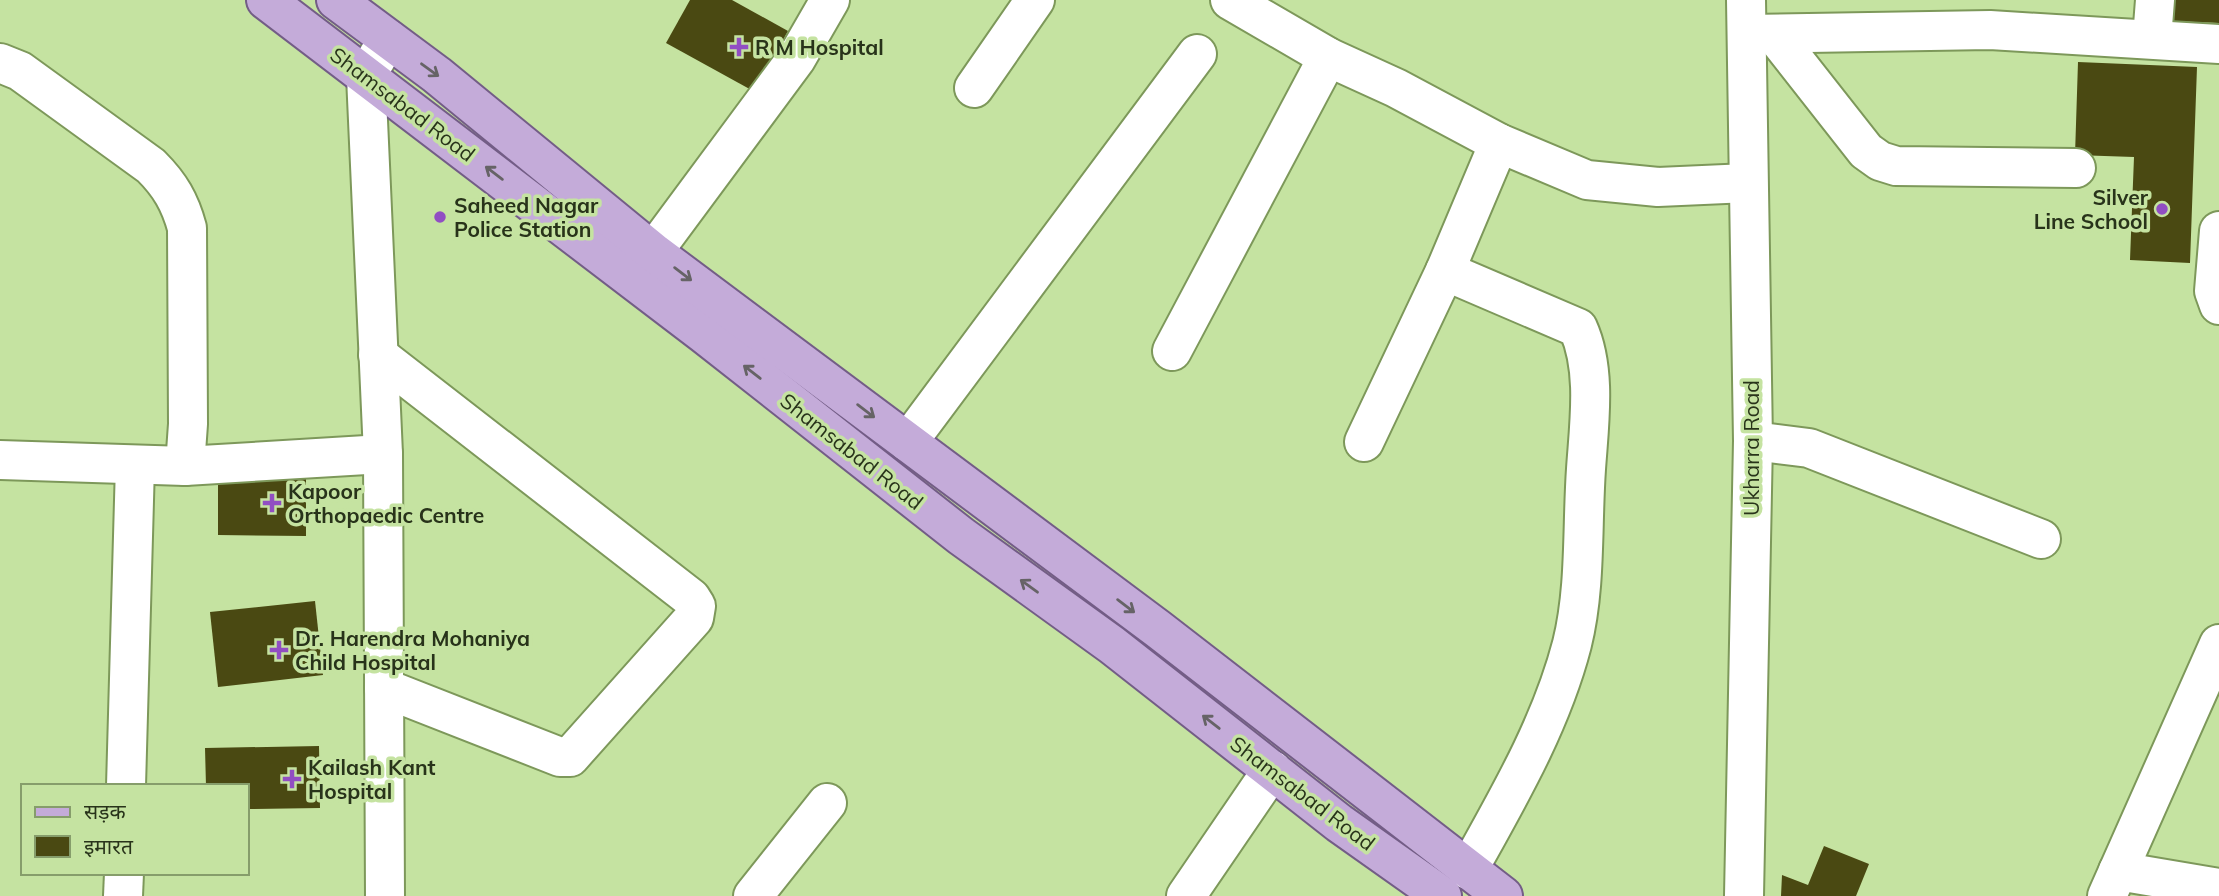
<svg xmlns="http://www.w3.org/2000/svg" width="2219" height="896" font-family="Mulish,'Noto Sans Devanagari',sans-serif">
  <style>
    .building { fill: #4a4912 }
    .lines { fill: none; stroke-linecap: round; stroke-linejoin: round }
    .minor-casing { stroke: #7d985a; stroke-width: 42 }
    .major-casing { stroke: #735d86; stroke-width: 42 }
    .minor { stroke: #fff; stroke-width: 38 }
    .major { stroke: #c4abd9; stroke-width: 38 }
    .oneway { stroke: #666366 }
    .poi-dot { fill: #914ec3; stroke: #c5e3a1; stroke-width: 2.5 }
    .labels { text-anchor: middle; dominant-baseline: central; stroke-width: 7; stroke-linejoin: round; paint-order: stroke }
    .poi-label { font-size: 21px; font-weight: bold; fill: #28331a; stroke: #c5e3a1; text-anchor: start }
    .street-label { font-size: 21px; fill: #28331a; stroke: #c5e3a1 }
  </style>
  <rect width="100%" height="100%" fill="#c5e3a1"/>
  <!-- building -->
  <g class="building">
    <path d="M690 0H732L788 31 755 92 666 43Z"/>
    <path d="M2174 0H2219V23L2171 21Z"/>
    <path d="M2078 62 2197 67 2190 263 2130 260 2134 157 2075 155Z"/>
    <path d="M218 473 306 474V536L218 535Z"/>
    <path d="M315 601 323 675 218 687 210 612Z"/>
    <path d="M319 746 320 808 247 809V786H206L205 748Z"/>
    <path d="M1824 846 1869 864 1856 896H1781L1782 875 1808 885Z"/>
  </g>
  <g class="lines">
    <defs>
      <g id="minor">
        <path d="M1230 0 1328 57 1396 88 1499 143 1587 180 1658 187 1748 183"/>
        <path d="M1747 34 1990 30 2219 44"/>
        <path d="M1774 34 1866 151 1880 161 1896 166 2076 168"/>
        <path d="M2152 39 2155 0"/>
        <path d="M0 63 20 71 151 166C170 185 180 202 187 228L188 424 185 466"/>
        <path d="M974 88 1035 0"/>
        <path d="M2219 231 2214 291 2219 305"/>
        <path d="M653 252 796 59 830 0"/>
        <path d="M1172 351 1328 57"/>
        <path d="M378 355 691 598 696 606 694 618 570 757H560L384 688"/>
        <path d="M1753 441 1809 448 2041 539"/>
        <path d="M908 442 1197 54"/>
        <path d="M1364 442 1445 271"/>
        <path d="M0 460 185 466 383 454"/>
        <path d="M126 786 135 465"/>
        <path d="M1468 870C1508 798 1551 725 1572 644 1586 588 1582 526 1586 469 1589 424 1597 370 1578 328L1445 271 1499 143"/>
        <path d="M2118 871 2219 888"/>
        <path d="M123 896 124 873"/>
        <path d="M385 896 383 454 366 76 388 39"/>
        <path d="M753 896 827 803"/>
        <path d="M1186 896 1272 770"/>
        <path d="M1744 896 1753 441 1746 0"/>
        <path d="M2107 896 2219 644"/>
      </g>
      <g id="major">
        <path d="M266 0 704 334 961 536 1112 645 1339 823 1442 896"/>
        <path d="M336 0 437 75 653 252 1158 629 1503 896"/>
      </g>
    </defs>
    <!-- minor casing -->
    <use href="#minor" class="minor-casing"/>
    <!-- major casing -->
    <use href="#major" class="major-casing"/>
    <!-- minor -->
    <use href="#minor" class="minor"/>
    <!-- major -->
    <use href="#major" class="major"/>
  </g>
  <!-- one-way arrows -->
  <defs><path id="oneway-shaft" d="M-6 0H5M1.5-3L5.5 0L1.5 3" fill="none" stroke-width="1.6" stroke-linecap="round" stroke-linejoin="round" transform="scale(1.75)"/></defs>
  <g class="oneway">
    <use href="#oneway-shaft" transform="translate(430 70) rotate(36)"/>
    <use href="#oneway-shaft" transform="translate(494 173) rotate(-143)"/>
    <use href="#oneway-shaft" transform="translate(683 274) rotate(37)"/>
    <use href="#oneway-shaft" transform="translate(752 372) rotate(-142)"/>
    <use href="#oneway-shaft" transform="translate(866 411) rotate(37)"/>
    <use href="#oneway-shaft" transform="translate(1029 586) rotate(-144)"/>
    <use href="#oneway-shaft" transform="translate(1126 606) rotate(37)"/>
    <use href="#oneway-shaft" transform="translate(1211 722) rotate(-142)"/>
  </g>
  <!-- markers -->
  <g class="poi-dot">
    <path d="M735.5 36.5h7v7h7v7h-7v7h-7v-7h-7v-7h7z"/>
    <circle cx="2162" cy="209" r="7"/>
    <circle cx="440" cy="217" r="7"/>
    <path d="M268.5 492.5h7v7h7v7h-7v7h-7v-7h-7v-7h7z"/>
    <path d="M275.5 639.5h7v7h7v7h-7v7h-7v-7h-7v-7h7z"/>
    <path d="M288.5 768.5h7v7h7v7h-7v7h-7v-7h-7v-7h7z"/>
  </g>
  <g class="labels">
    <!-- poi labels -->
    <g class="poi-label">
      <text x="755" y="47">R M Hospital</text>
      <text x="2148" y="197" text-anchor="end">Silver<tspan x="2148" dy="24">Line School</tspan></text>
      <text x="454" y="205">Saheed Nagar<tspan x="454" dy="24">Police Station</tspan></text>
      <text x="288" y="491">Kapoor<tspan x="288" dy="24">Orthopaedic Centre</tspan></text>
      <text x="295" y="638">Dr. Harendra Mohaniya<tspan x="295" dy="24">Child Hospital</tspan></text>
      <text x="308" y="767">Kailash Kant<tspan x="308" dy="24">Hospital</tspan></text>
    </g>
    <!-- street labels -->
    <g class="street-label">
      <text transform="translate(403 104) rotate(37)">Shamsabad Road</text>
      <text transform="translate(1751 448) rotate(-90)">Ukharra Road</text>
      <text transform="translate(852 451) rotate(38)">Shamsabad Road</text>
      <text transform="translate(1303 793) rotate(37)">Shamsabad Road</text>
    </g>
  </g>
  <!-- legend -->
  <rect x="21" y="784" width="228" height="91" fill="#c5e3a1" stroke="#869d6b" stroke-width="2"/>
  <rect x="35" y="807" width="35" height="10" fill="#c4abd9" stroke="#869d6b" stroke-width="2"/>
  <text x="84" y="819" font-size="21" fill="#28331a">सड़क</text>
  <rect x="35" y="836" width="35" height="21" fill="#4a4912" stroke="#869d6b" stroke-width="2"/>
  <text x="84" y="854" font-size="21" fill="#28331a">इमारत</text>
</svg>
